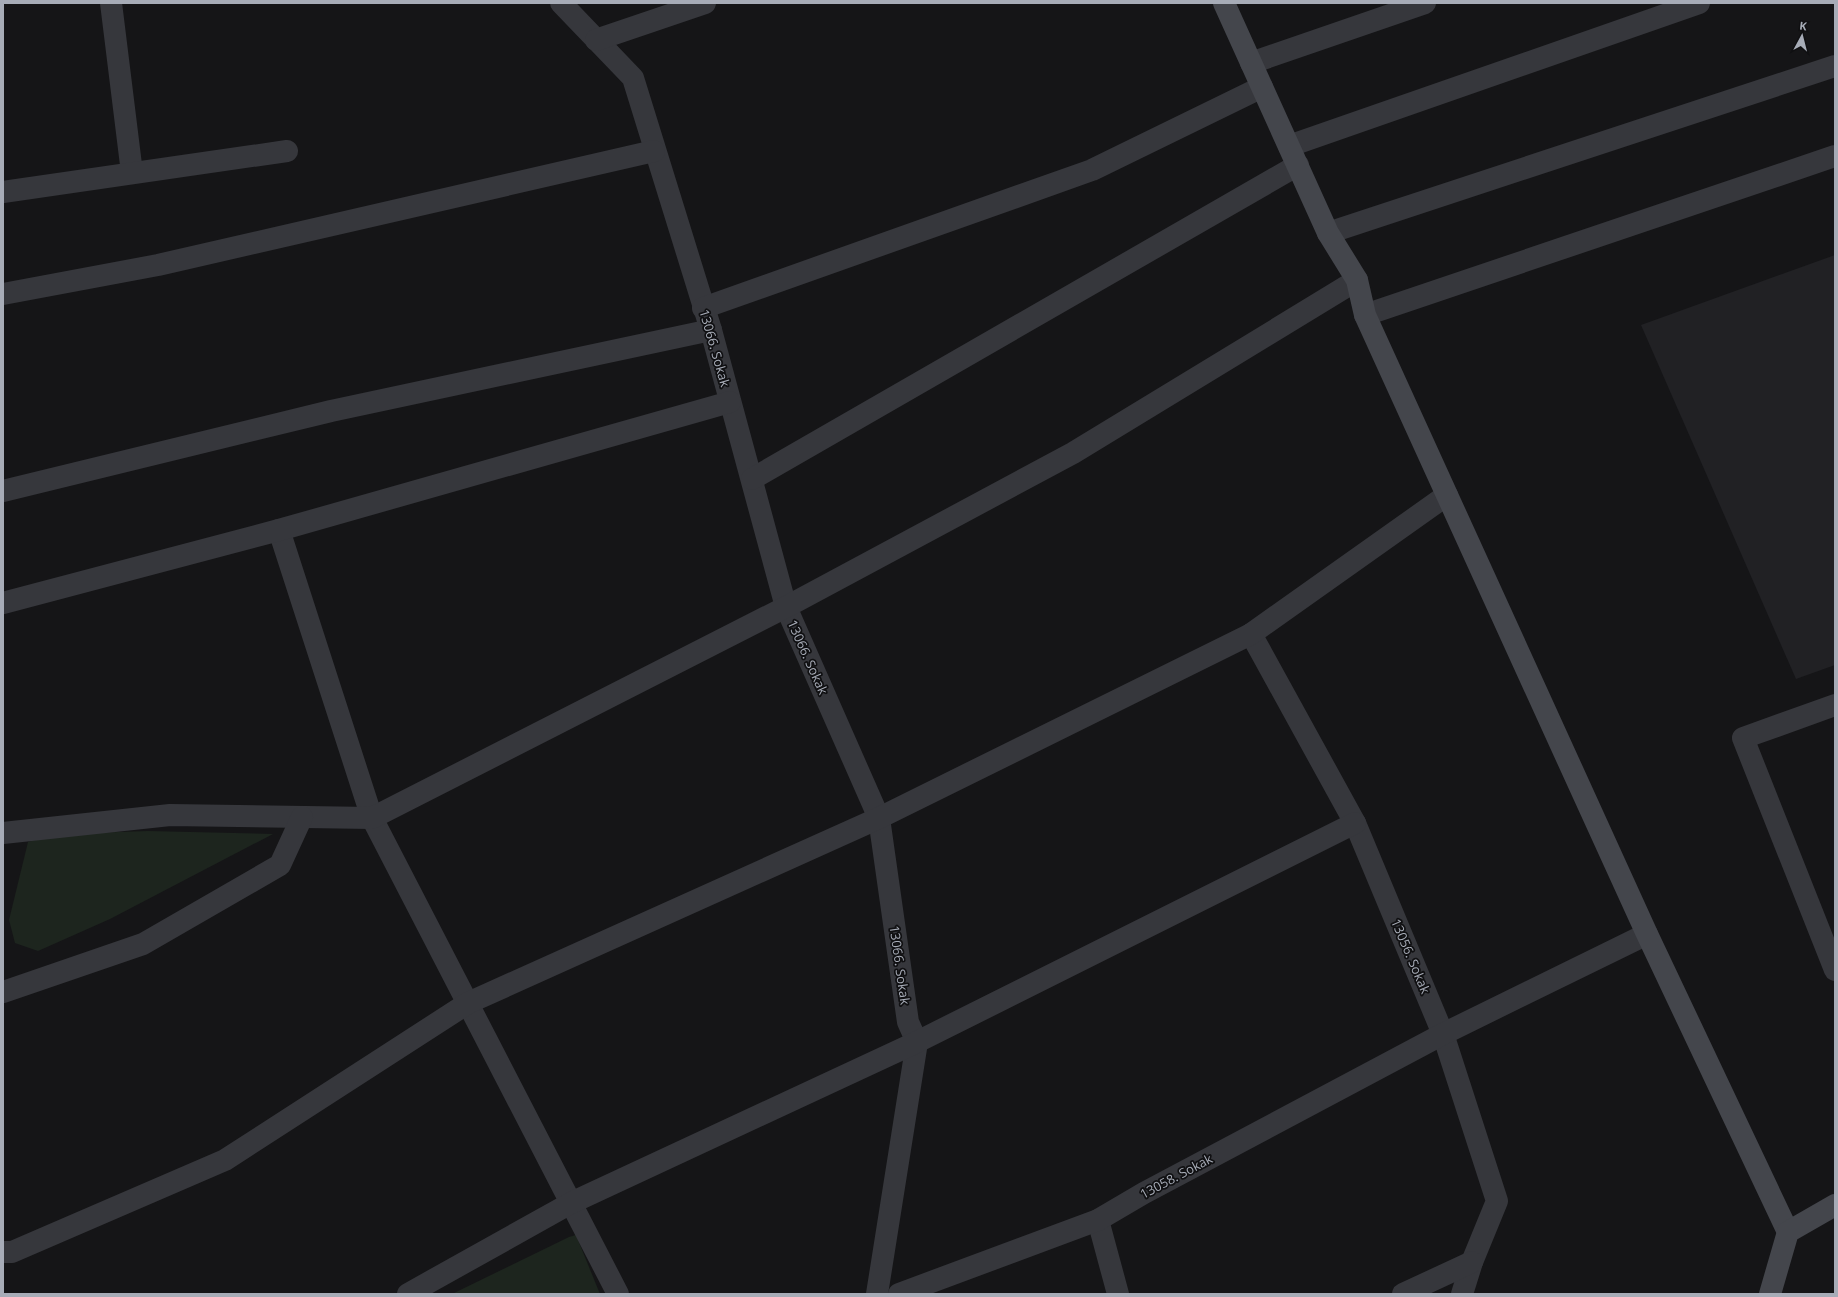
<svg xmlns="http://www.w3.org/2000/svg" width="1838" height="1297" font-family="'Open Sans',sans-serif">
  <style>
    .built { fill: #212124 }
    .green { fill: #1d251e }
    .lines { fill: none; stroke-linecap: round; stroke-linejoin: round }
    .street { stroke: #36373c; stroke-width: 22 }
    .secondary { stroke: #44464c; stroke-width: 22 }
    .labels { text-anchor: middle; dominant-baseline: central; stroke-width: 3.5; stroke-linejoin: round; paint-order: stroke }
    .street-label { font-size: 13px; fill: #a7acb7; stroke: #101012 }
  </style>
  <rect width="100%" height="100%" fill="#151517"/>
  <!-- built -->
  <path class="built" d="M1835 255V665L1796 679 1641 325Z"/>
  <!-- green -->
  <g class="green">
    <path d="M148 831 273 834 110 919 38 951 15 943 9 920 28 842 57 834Z"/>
    <path d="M576 1235 600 1294H452L569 1237Z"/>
  </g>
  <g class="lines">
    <!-- street -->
    <g class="street">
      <path d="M111 3 132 173"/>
      <path d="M561 3 633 78 711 330 786 607 879 818 908 1022 917 1042 877 1294"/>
      <path d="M596 40 705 3"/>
      <path d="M1251 63 1425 3"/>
      <path d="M1289 146 1699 3"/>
      <path d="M3 192 287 151"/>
      <path d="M1328 233 1835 66"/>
      <path d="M3 294 158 265 654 151"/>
      <path d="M703 308 1092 170 1262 87"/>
      <path d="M1365 315 1835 156"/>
      <path d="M752 479 1298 165"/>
      <path d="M3 491 331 411 711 330"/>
      <path d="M279 530 372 818 618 1294"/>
      <path d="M3 603 279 530 730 402"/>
      <path d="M1251 634 1355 823 1443 1034 1497 1201 1472 1262 1462 1294"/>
      <path d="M1835 705 1743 738 1835 970"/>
      <path d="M3 833 170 815 372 818 786 607 1073 453 1357 280"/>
      <path d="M3 992 143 944 280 865 302 817"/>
      <path d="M1098 1220 1118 1294"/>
      <path d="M3 1252H12L225 1160 468 1003 879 818 1251 634 1447 495"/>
      <path d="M408 1294 571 1203 917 1042 1355 823"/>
      <path d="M899 1294 1098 1220 1144 1193 1443 1034 1647 934"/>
      <path d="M1403 1294 1472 1262"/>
    </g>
    <!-- secondary -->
    <g class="secondary">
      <path d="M1224 3 1328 233 1357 280 1365 315 1647 934 1788 1232"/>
      <path d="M1770 1294 1788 1232 1835 1205"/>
    </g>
  </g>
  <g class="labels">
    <!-- street labels -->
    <g class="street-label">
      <text transform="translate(715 348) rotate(74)">13066. Sokak</text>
      <text transform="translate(808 657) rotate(66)">13066. Sokak</text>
      <text transform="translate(1411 956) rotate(67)">13056. Sokak</text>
      <text transform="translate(900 965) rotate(82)">13066. Sokak</text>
      <text transform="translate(1176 1176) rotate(-28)">13058. Sokak</text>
    </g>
  </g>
  <!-- border -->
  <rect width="1838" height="1297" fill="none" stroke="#a7acb7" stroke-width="8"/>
  <!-- north arrow -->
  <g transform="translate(1802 36) rotate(7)" stroke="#101012" stroke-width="3" paint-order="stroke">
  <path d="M0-3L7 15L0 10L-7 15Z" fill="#a7acb7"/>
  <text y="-6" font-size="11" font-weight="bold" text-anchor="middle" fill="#a7acb7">K</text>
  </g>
</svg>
